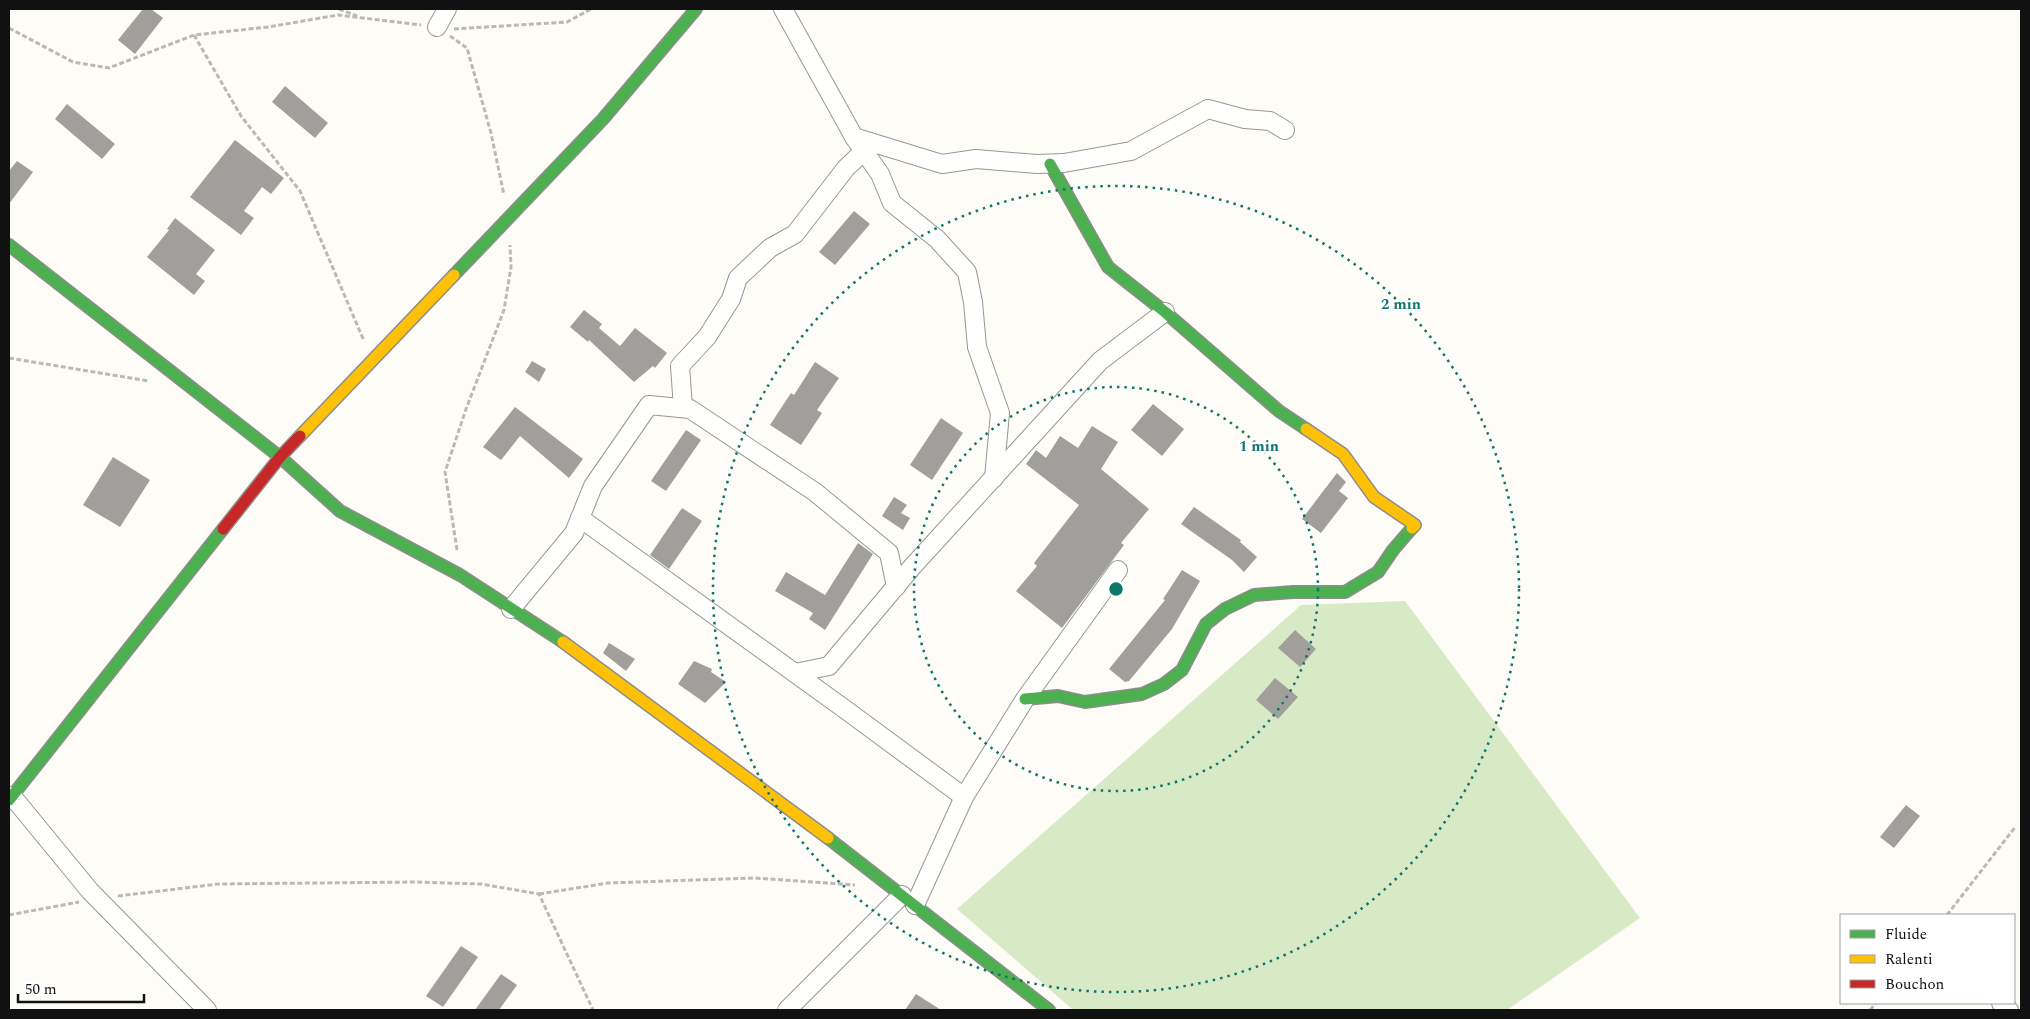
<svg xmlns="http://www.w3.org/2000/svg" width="2030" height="1019" font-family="Spectral,serif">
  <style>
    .forest { fill: #d8eac5 }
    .building { fill: #a19f9c }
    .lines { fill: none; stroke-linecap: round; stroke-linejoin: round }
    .street-casing { stroke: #979795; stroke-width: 20 }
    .fast-casing { stroke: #8e8d8b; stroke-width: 14 }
    .slow-casing { stroke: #8e8d8b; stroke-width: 14 }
    .jam-casing { stroke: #8e8d8b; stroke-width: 14 }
    .path { stroke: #b9b9b8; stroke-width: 3; stroke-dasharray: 5 2.5; stroke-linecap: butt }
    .street { stroke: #fffffe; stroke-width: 18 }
    .fast { stroke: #4caf50; stroke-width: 11 }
    .slow { stroke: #ffc107; stroke-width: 11 }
    .jam { stroke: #c62828; stroke-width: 11 }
    .ring { fill: none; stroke: #0f766e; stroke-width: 2.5; stroke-dasharray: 2.5 5 }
    .centre { fill: #0f766e; stroke: #fff; stroke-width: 2.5 }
    .ring-label { font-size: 15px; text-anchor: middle; font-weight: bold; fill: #0f766e; stroke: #fff; stroke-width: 5; stroke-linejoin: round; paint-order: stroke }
  </style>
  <rect width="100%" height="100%" fill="#fdfcf7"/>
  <!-- forest -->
  <path class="forest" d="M1405 601 1640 918 1507 1010H1073L957 909 1301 605Z"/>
  <!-- building -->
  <g class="building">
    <path d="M143 9H151L163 18 135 54 118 40Z"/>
    <path d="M285 86 328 123 315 138 272 102Z"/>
    <path d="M67 104 115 144 102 159 55 119Z"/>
    <path d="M235 140 284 178 271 194 262 187 244 211 254 218 241 235 190 197Z"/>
    <path d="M17 161 33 172 9 204V171Z"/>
    <path d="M854 211 870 224 835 265 819 252Z"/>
    <path d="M175 218 215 250 196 274 205 281 194 295 147 257 169 230 167 229Z"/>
    <path d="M584 310 602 324 599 328 620 346 635 328 667 353 655 368 653 366 634 382 589 340 588 342 570 327Z"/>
    <path d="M532 361 546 369 539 382 525 372Z"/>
    <path d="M815 362 839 378 817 410 822 413 801 445 770 425 791 393 794 395Z"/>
    <path d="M1153 404 1184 429 1162 456 1131 430Z"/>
    <path d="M515 407 583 459 569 478 520 436 501 460 483 447Z"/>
    <path d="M941 418 963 433 932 480 910 465Z"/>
    <path d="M1092 426 1118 442 1101 469 1149 509 1121 543 1124 545 1062 628 1016 591 1037 566 1034 563 1079 505 1026 464 1036 450 1046 458 1060 436 1078 448Z"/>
    <path d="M686 430 701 440 666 491 651 481Z"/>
    <path d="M113 457 150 480 120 527 83 505Z"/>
    <path d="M1337 473 1346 482 1339 491 1348 498 1321 533 1302 519Z"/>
    <path d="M894 497 907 505 901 513 910 518 903 530 882 516Z"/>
    <path d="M1194 507 1241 540 1240 542 1257 557 1244 572 1232 560 1181 524Z"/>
    <path d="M682 508 702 521 669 569 650 555Z"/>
    <path d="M858 543 873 554 825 630 809 619 813 613 775 591 786 572 825 595Z"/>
    <path d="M1182 570 1200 581 1172 629 1129 681 1125 682 1109 669 1165 600 1163 599Z"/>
    <path d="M1295 630 1316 649 1300 667 1278 648Z"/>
    <path d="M609 643 635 659 626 671 603 653Z"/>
    <path d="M694 661 712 669 711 672 726 682 705 703 678 684Z"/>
    <path d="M1275 678 1298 697 1278 719 1256 700Z"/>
    <path d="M1906 805 1920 816 1894 848 1880 837Z"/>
    <path d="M461 946 478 957 443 1007 426 996Z"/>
    <path d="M501 974 517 985 499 1010H475Z"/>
    <path d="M916 994 941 1010H905Z"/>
  </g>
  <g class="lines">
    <defs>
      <g id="street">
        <path d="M783 9 854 137 880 174 892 203 937 239 967 272 973 302 977 347 1000 413 994 478"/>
        <path d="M437 27 447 9"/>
        <path d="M854 137 942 164 976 159 1037 164 1064 163 1131 151 1208 109 1245 119 1270 121 1285 130"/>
        <path d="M683 408 680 366 707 337 731 299 738 278 770 248 795 234 846 168 864 151"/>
        <path d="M580 518 846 710 964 797"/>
        <path d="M511 609 574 533 593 486 649 405 690 409 815 492 889 553 896 587"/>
        <path d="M795 673 829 666 912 567 1100 361 1165 312"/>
        <path d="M12 796 90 891 207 1010"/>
        <path d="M915 905 964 797 1025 699 1118 570"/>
        <path d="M2001 1003 2009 1010"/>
        <path d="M787 1010 902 895"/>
      </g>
      <g id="fast">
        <path d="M1050 164 1108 267 1165 312 1279 411 1306 429"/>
        <path d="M9 245 280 457 340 511 460 575 563 642"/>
        <path d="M454 275 603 119 696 9"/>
        <path d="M1025 699 1058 696 1085 702 1142 694 1164 684 1182 670 1206 624 1225 609 1254 595 1293 592H1345L1378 572 1393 550 1412 528"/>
        <path d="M9 800 223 529"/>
        <path d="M828 838 1049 1010"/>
      </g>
      <g id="slow">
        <path d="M1306 429 1343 454 1374 497 1415 525 1412 528"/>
        <path d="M300 436 454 275"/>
        <path d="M563 642 828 838"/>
      </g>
      <path id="jam" d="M223 529 280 457 300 436"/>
    </defs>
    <!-- street casing -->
    <use href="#street" class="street-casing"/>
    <!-- fast casing -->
    <use href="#fast" class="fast-casing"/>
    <!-- slow casing -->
    <use href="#slow" class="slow-casing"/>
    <!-- jam casing -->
    <use href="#jam" class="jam-casing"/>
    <!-- path -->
    <g class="path">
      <path d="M339 9 357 16"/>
      <path d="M9 28 73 62 109 68 194 35 268 27 338 15 421 25"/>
      <path d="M454 29 567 22 591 9"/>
      <path d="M194 35 241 116 300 191 364 341"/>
      <path d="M450 36 467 48 491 133 504 195"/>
      <path d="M9 358 149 381"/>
      <path d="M457 550 445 472 466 409 504 310 511 267 510 245"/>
      <path d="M539 894 608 883 755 878 855 885"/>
      <path d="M118 896 218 884 415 882 481 884 539 894 593 1010"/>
      <path d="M9 915 79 902"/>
      <path d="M1947 915 2016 826"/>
      <path d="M1870 1010 1876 1003"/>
    </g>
    <!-- street -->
    <use href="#street" class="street"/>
    <!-- fast -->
    <use href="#fast" class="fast"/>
    <!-- slow -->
    <use href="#slow" class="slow"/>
    <!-- jam -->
    <use href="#jam" class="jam"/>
  </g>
  <!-- distance rings -->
  <g class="ring">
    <circle cx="1116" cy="589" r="202"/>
    <circle cx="1116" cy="589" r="403"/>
  </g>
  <circle cx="1116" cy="589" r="8" class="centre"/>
  <g class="ring-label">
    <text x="1401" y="309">2 min</text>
    <text x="1259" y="451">1 min</text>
  </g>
  <!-- border -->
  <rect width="2030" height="1019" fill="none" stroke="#111111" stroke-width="20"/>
  <!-- legend -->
  <rect x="1840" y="914" width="175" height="90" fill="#ffffff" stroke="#a0a0a0"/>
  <rect x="1850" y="930" width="25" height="8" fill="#4caf50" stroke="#a0a0a0"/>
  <text x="1885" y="939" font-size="15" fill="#111111">Fluide</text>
  <rect x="1850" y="955" width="25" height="8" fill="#ffc107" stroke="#a0a0a0"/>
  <text x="1885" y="964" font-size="15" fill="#111111">Ralenti</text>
  <rect x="1850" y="980" width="25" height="8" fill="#c62828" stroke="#a0a0a0"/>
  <text x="1885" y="989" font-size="15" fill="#111111">Bouchon</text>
  <!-- scale -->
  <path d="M18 994v8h126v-8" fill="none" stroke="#111111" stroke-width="2.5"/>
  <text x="25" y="994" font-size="15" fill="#111111" stroke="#ffffff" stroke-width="4" paint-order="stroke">50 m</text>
</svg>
